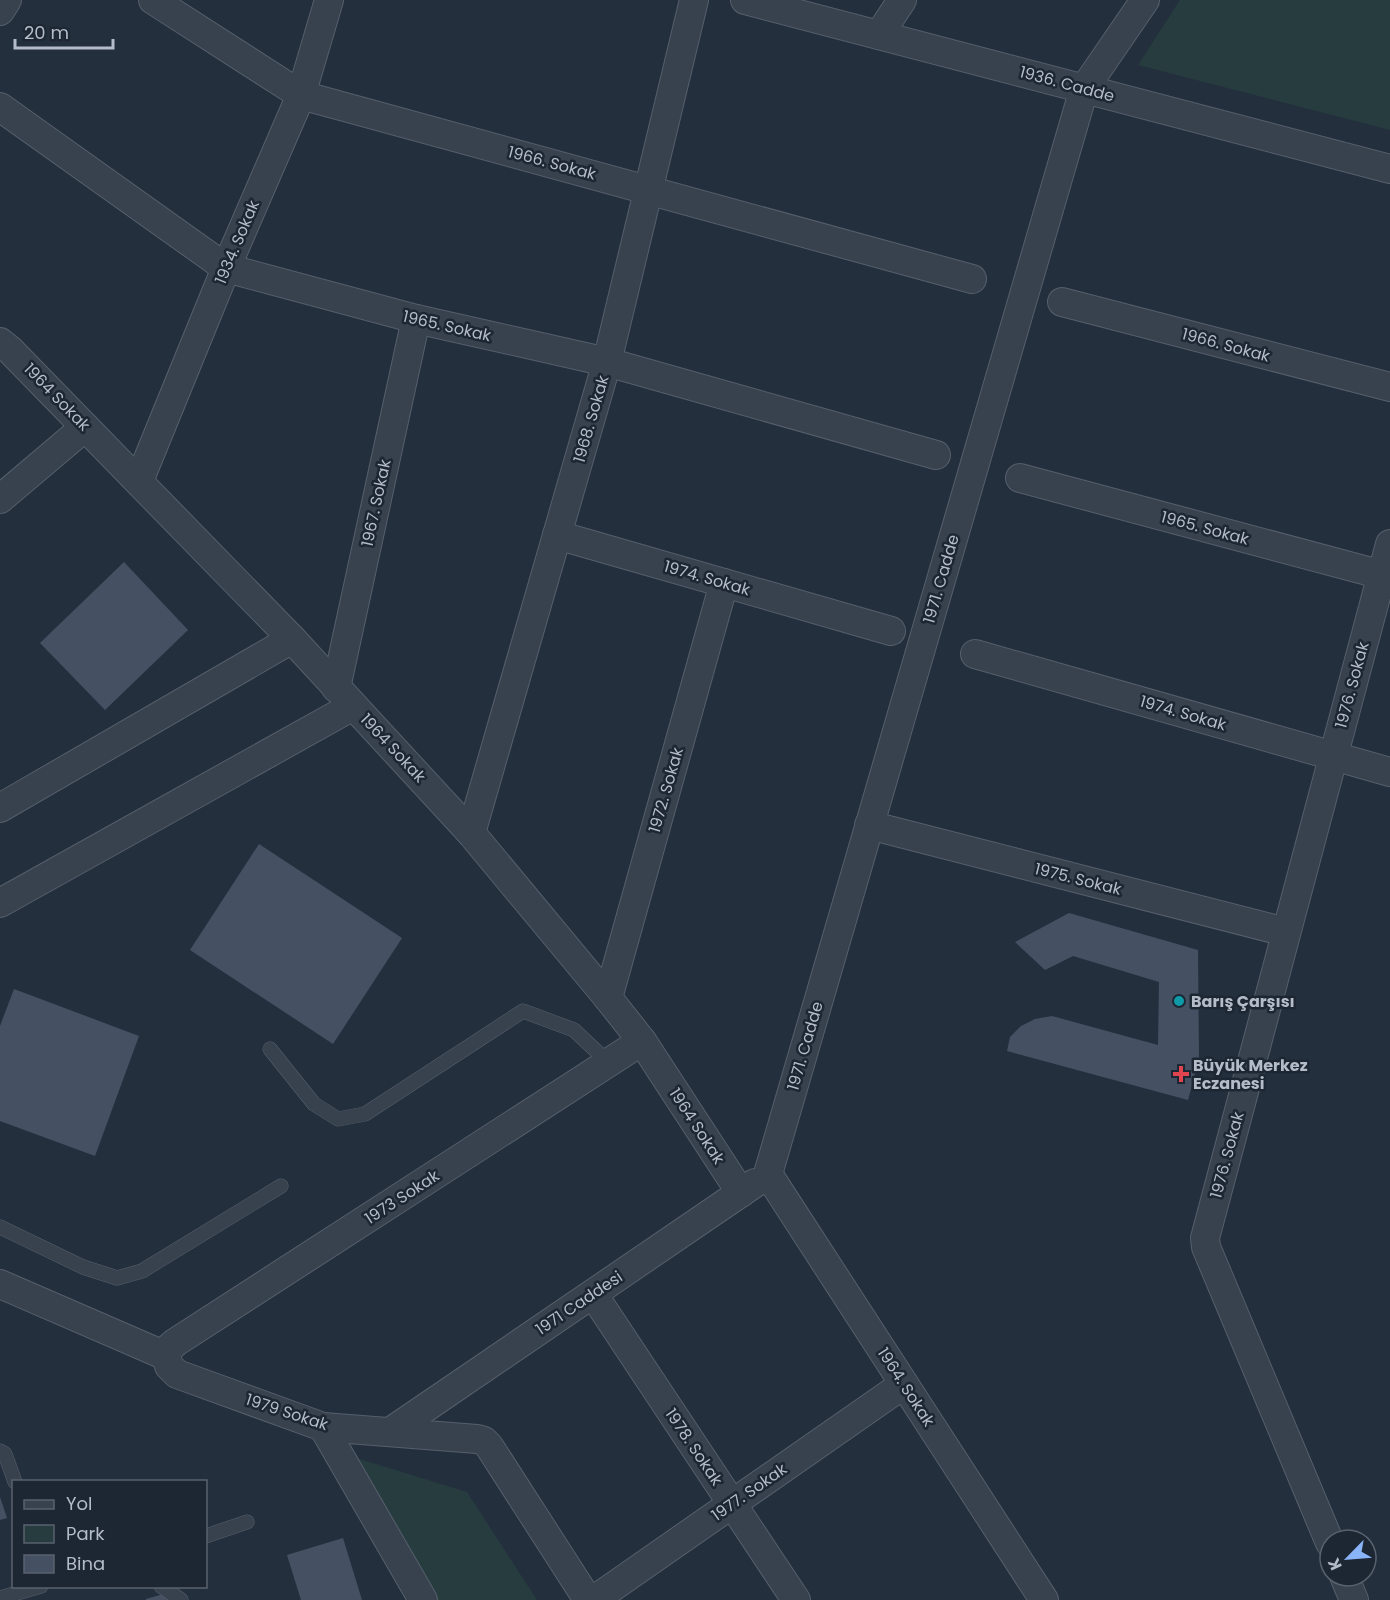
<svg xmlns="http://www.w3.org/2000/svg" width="1390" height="1600" font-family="Poppins,sans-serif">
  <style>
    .green { fill: #263c3f }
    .building { fill: #455162 }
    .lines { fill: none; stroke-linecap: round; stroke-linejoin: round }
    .service-casing { stroke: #565f6c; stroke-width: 15 }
    .minor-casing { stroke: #565f6c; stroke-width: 30 }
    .service { stroke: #38414e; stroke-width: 14 }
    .minor { stroke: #38414e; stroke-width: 28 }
    .culture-dot { fill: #0f9aa8; stroke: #1d2633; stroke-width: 2 }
    .health-dot { fill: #e0444e; stroke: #1d2633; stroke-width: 2 }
    .labels { text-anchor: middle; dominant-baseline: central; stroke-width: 5; stroke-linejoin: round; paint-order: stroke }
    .street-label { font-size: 16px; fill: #b4bcc9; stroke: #1d2633 }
    .poi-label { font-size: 16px; font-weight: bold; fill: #b4bcc9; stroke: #1d2633; text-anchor: start }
  </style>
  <rect width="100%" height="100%" fill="#242f3e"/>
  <!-- green -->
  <g class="green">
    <path d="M1180 0H1390V130L1138 65Z"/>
    <path d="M337 1452 467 1492 537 1600H422Z"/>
  </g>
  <!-- building -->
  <g class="building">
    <path d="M124 562 188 630 105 710 40 643Z"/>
    <path d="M259 844 402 938 333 1044 190 950Z"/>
    <path d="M1069 913 1198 950 1199 1059 1188 1100 1007 1051 1010 1037 1021 1026 1035 1019 1052 1016 1158 1045 1159 982 1073 956 1045 970 1015 942Z"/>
    <path d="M14 989 139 1036 95 1156 0 1121V1026Z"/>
    <path d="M0 1497 7 1518 0 1520Z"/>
    <path d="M343 1538 362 1600H301L287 1555Z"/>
    <path d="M167 1593 170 1600H146V1599Z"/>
  </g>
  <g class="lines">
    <defs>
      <g id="service">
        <path d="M270 1049 314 1104 338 1119 365 1114 523 1011 574 1030 609 1063"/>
        <path d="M0 1227 83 1267 117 1278 142 1271 281 1186"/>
        <path d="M0 1451 5 1454 15 1482"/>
        <path d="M206 1536 247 1522"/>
        <path d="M161 1586 181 1600"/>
        <path d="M0 1598 41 1586"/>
      </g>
      <g id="minor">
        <path d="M153 0 301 95 972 279"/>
        <path d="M745 0 1390 169"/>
        <path d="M0 11 7 0"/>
        <path d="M879 35 902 0"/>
        <path d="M0 107 226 268 416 319 607 362 936 455"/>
        <path d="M1062 302 1390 387"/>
        <path d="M0 342 10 350 292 639 471 833 608 998 642 1041 741 1193"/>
        <path d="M1020 478 1390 577"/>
        <path d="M139 481 226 268 301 95 329 0"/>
        <path d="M0 499 85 427"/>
        <path d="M557 535 891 631"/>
        <path d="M975 654 1390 772"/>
        <path d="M336 688 416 319"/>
        <path d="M0 808 292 639"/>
        <path d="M869 825 1286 932"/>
        <path d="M471 833 607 362 694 0"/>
        <path d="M0 903 353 706"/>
        <path d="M608 998 724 583"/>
        <path d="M768 1174 1084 89 1145 0"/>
        <path d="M768 1174 1044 1600"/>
        <path d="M0 1284 166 1356 169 1366 177 1374 323 1427 477 1439 484 1441 489 1446 588 1600"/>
        <path d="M593 1294 796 1600"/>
        <path d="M166 1356 169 1348 176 1342 642 1041"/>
        <path d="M323 1427 423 1600"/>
        <path d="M390 1432 755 1183"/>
        <path d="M1330 1543 1206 1247 1205 1238 1390 544"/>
        <path d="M1344 1576 1354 1600"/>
        <path d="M594 1600 904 1384"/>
      </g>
    </defs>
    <!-- service casing -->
    <use href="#service" class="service-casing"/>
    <!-- minor casing -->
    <use href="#minor" class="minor-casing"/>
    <!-- service -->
    <use href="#service" class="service"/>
    <!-- minor -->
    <use href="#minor" class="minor"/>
  </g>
  <!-- markers -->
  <circle class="culture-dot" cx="1179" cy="1001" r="6"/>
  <path class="health-dot" d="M1178 1065h6v6h6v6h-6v6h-6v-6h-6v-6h6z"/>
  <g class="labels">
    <!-- street labels -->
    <g class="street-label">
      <text transform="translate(1067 84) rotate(15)">1936. Cadde</text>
      <text transform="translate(552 163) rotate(15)">1966. Sokak</text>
      <text transform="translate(237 242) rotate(-67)">1934. Sokak</text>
      <text transform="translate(447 326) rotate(13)">1965. Sokak</text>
      <text transform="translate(1226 345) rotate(15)">1966. Sokak</text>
      <text transform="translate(57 397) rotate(46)">1964 Sokak</text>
      <text transform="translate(591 419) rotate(-74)">1968. Sokak</text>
      <text transform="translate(376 503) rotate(-78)">1967. Sokak</text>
      <text transform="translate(1205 528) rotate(15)">1965. Sokak</text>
      <text transform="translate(707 578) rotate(16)">1974. Sokak</text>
      <text transform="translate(941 579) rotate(-74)">1971. Cadde</text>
      <text transform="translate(1352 685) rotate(-75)">1976. Sokak</text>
      <text transform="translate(1183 713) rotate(16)">1974. Sokak</text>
      <text transform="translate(393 748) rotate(47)">1964 Sokak</text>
      <text transform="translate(666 790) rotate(-74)">1972. Sokak</text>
      <text transform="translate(1078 879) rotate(14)">1975. Sokak</text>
      <text transform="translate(805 1046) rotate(-74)">1971. Cadde</text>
      <text transform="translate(697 1126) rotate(57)">1964 Sokak</text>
      <text transform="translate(1227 1155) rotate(-75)">1976. Sokak</text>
      <text transform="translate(402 1197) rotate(-33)">1973 Sokak</text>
      <text transform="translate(579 1303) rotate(-34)">1971 Caddesi</text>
      <text transform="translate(906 1387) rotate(57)">1964. Sokak</text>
      <text transform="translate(287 1412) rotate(18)">1979 Sokak</text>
      <text transform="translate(694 1447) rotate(56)">1978. Sokak</text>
      <text transform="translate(749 1492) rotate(-35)">1977. Sokak</text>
    </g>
    <!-- poi labels -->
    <g class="poi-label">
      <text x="1191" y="1001">Barış Çarşısı</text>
      <text x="1193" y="1065">Büyük Merkez<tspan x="1193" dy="18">Eczanesi</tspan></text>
    </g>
  </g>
  <!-- legend -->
  <rect x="12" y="1480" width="195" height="108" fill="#1d2633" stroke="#59626f" stroke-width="1.5"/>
  <rect x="24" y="1500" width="30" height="9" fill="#38414e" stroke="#59626f" stroke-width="1.5"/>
  <text x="66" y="1510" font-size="18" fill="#b4bcc9">Yol</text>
  <rect x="24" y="1525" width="30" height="18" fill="#263c3f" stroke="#59626f" stroke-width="1.5"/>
  <text x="66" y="1540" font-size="18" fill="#b4bcc9">Park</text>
  <rect x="24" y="1555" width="30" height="18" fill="#455162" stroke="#59626f" stroke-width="1.5"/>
  <text x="66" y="1570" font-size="18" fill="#b4bcc9">Bina</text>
  <!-- north arrow -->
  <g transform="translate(1348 1558) rotate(245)"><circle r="28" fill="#1d2633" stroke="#59626f" stroke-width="1.5"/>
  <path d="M0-4.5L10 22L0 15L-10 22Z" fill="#8ab4f8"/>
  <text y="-9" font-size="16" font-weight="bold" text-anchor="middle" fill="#b4bcc9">K</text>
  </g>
  <!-- scale -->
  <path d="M15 39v9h98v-9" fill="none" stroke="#b4bcc9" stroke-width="3"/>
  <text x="24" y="39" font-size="18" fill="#b4bcc9" stroke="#1d2633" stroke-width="4.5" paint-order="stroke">20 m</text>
</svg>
